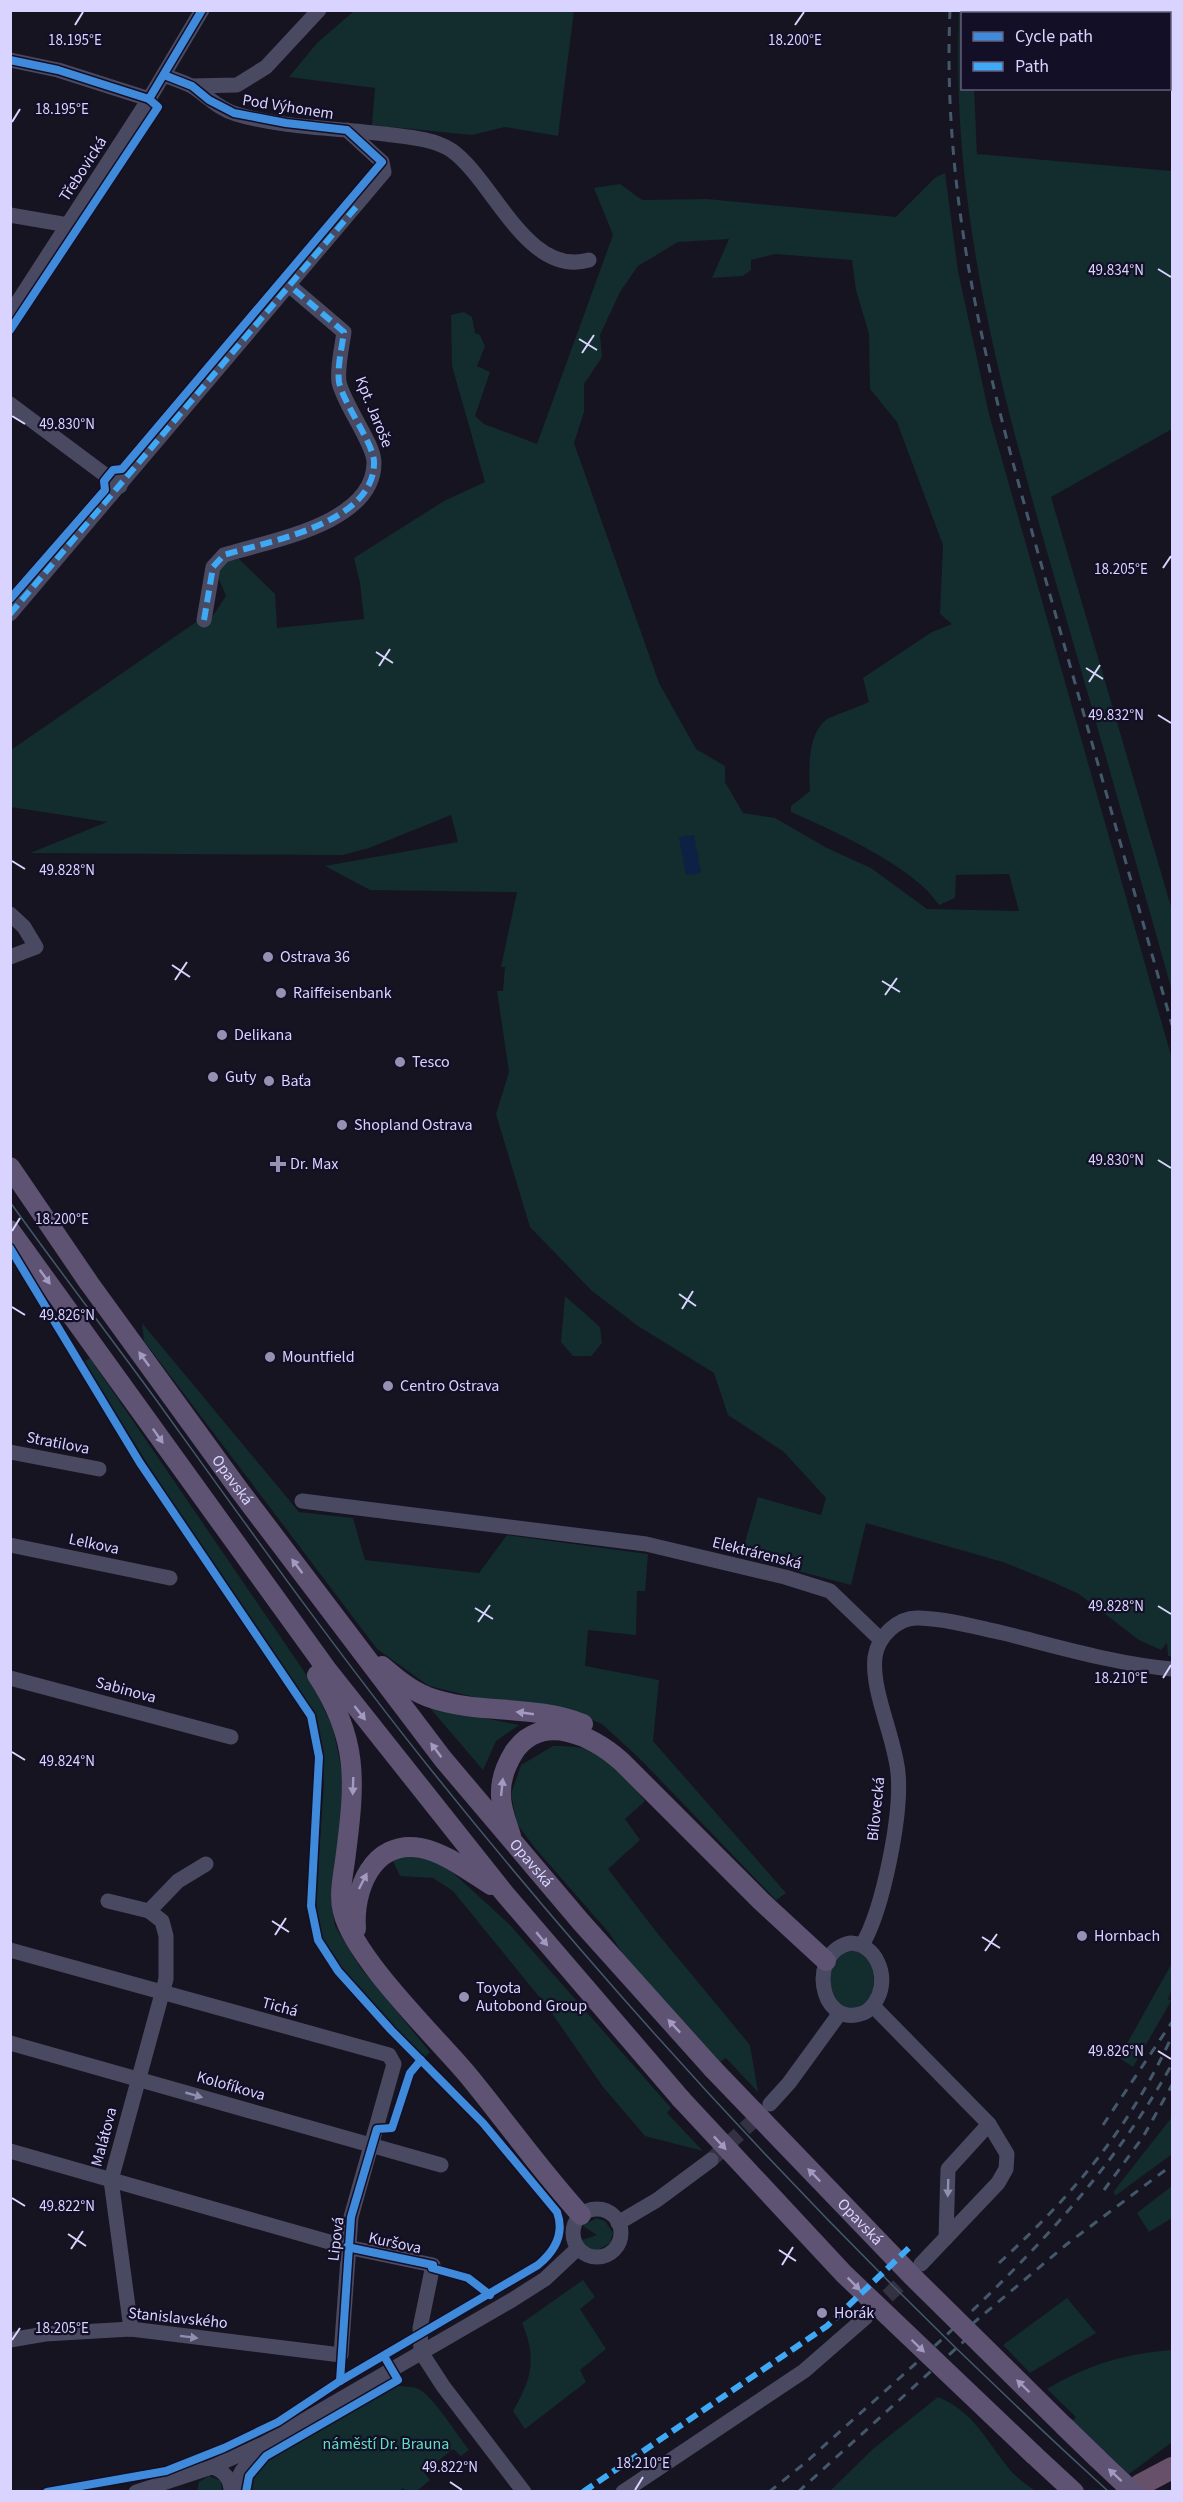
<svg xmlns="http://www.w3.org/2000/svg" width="1183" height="2502" font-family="'Source Sans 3',sans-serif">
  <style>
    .green { fill: #132c2d; fill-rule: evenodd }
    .water { fill: #0d2144 }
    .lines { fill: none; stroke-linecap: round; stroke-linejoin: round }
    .minor-tunnel { stroke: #333142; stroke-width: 15; stroke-dasharray: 15 8; stroke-linecap: butt }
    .minor { stroke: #4a4962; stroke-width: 15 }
    .major { stroke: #5e5373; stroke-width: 20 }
    .highway { stroke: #67516a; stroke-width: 22 }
    .tram { stroke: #43596b; stroke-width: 1.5 }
    .rail { stroke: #43596b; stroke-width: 3; stroke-dasharray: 9 8; stroke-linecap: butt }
    .major-bridge { stroke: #5e5373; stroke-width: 20 }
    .quiet { stroke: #3fa9f5; stroke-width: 6; stroke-dasharray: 12 6; stroke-linecap: butt }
    .cycleway-casing { stroke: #130f26; stroke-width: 11 }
    .cycleway { stroke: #408adc; stroke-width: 8 }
    .oneway { fill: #a29ac0 }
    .oneway2 { fill: #928eb0 }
    .ticks { fill: none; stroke: #d9d4ff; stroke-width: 2 }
    .poi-dot { fill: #9591b1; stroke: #130f26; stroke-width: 2 }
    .labels { text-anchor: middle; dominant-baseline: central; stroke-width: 4.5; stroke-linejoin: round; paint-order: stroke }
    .street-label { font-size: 16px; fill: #d9d4ff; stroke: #130f26 }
    .poi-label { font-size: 16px; fill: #d9d4ff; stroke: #130f26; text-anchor: start }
    .park-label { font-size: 16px; fill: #5fe0c0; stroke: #130f26 }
    .ticks-label { font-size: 15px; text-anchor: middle; fill: #d9d4ff; stroke: #130f26; stroke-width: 4.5; stroke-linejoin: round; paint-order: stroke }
  </style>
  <rect width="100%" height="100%" fill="#161421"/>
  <!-- green -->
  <g class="green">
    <path d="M354 11H574L558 136 505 127 472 135 372 125 375 88 289 77 317 43Z"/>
    <path d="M959 11H969V13L962 14V88L974 89 977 154 1172 171V429L1051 497 1172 910V991C1135 860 1098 728 1060 597 1004 402 950 215 959 11Z"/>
    <path d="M945 173 958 271 989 414 1172 1059V1656H1168L1167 1643 1161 1650 1139 1640 1079 1594 1055 1583 1003 1562 866 1523 851 1585 741 1556 758 1497 821 1515 826 1498 784 1452 728 1415 714 1373 638 1326 592 1291 530 1227 496 1114 509 1072 497 991H503L505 967H501L517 892 370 890 325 866 458 842 451 815 369 848 343 855 30 853 107 822 11 807V750L199 620H210L226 596 216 572 227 560 237 557 275 594 277 628 364 619 360 583 354 558 444 501 485 482 452 366 451 315 464 312 472 317 475 333 480 335 485 346 477 366 490 372 475 416 484 424 537 444 613 235 594 188 620 184 642 200 707 199 896 217 936 177ZM729 239 712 278 743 276 751 270V260L775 254 852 260 856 290 869 334 870 389 897 422 943 545 940 614 952 624 932 632 863 678 869 702C861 706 829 717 826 720 807 735 809 769 810 791L791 806V812C832 830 915 867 939 905L955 898 956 875 1009 874 1019 911 927 909 871 868 827 848 775 818 743 813 725 782V766L696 749 659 683 574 443 584 412V384L602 357 600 335 620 292 638 266 678 242Z"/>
    <path d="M565 1296 600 1327 602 1343 591 1356H573L561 1342Z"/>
    <path d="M142 1323 299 1512 353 1518 365 1560 479 1573 507 1535 648 1554 645 1591H637L636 1635 588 1630 585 1666 659 1680 653 1741 786 1893 776 1900 640 1759 602 1724 570 1711 478 1698 429 1686 377 1649 144 1341Z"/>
    <path d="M90 1358 312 1683 333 1728 342 1772 343 1799 332 1904 335 1926 360 1967 430 2052 419 2063 339 1968 321 1935 315 1905 324 1784 315 1717 185 1523 83 1362Z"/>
    <path d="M429 1707 519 1725 496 1741 483 1770Z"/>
    <path d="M553 1746C610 1746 611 1760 645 1801L625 1819 640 1840 608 1869 658 1934 750 2045 758 2092 726 2058 720 2062 626 1959 610 1934 535 1848 517 1824 511 1794 521 1765Z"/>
    <path d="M403 1855 423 1857 449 1869 509 1924 671 2108 667 2113 703 2151 645 2136 603 2087 549 2009 453 1891 433 1878 400 1876 393 1861Z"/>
    <path d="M851 1949C856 1952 864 1954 867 1958 876 1970 878 1997 863 2006 844 2017 831 1996 830 1979 830 1971 834 1964 837 1957Z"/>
    <path d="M1172 1963V1989L1168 1999 1171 2001 1133 2067 1119 2058Z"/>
    <path d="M1172 2117V2154L1115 2196 1114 2191Z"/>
    <path d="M1172 2186V2218L1149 2232 1137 2213Z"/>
    <path d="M596 2218 605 2221 613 2233 610 2243 598 2250 588 2248 582 2240 597 2235 583 2226Z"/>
    <path d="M583 2280 595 2297 580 2309 606 2349 580 2370 586 2382 525 2429 513 2411C532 2378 537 2359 522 2323Z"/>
    <path d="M1067 2298 1096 2333 1030 2373 1003 2345Z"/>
    <path d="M1172 2350V2442L1129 2474 1072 2421 1076 2417 1047 2389C1089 2364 1124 2354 1172 2350Z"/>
    <path d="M396 2384C403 2389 413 2384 422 2391 438 2404 456 2433 469 2450L461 2456 453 2449 424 2472 430 2480 417 2491H406L403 2488 399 2492 250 2491 252 2481 265 2462Z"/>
    <path d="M938 2397C972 2411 985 2438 1007 2466 1014 2476 1025 2483 1035 2491H830L873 2449Z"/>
    <path d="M209 2476 221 2481 222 2492 197 2491 199 2482Z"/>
  </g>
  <!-- water -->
  <path class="water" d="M694 835 701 873 686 875 679 837Z"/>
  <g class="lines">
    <!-- minor-tunnel -->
    <g class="minor-tunnel">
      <path d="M711 2160 766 2109"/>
      <path d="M871 2312 917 2268"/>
    </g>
    <!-- minor -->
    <g class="minor">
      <path d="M10 60 58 70 149 99"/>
      <path d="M164 75C173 79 185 82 193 87 207 96 219 109 236 114 283 128 336 128 385 134 406 137 432 138 451 150 493 179 527 278 589 260"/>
      <path d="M192 86 237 85 266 67 319 10"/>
      <path d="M10 215 68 225"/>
      <path d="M10 314 149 99 202 10"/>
      <path d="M10 404 120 486"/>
      <path d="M10 614 384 172 382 162 347 130"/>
      <path d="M204 620 213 567 224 555C268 541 375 524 374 462 374 444 343 403 339 382 337 367 342 347 344 332L290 286"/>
      <path d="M10 914 24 927 36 947 10 957"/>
      <path d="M10 1452 99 1469"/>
      <path d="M302 1501 646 1544 785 1577 830 1591 881 1640"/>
      <path d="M10 1545 170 1578"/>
      <path d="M10 1678 231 1737"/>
      <path d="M108 1901 149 1911 162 1921 166 1936V1979L111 2180 131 2329"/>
      <path d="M149 1911 178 1881 206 1864"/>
      <path d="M851 1943C876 1945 887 1973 879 1995 875 2004 870 2012 860 2014 819 2026 807 1951 851 1943Z"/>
      <path d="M862 1945C883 1910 902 1814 898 1773 895 1738 871 1691 875 1657 878 1636 898 1617 919 1618 948 1619 975 1627 1003 1633 1059 1647 1116 1664 1172 1669"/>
      <path d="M10 1950 389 2055 394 2064 351 2217 341 2355 131 2329 45 2334 10 2340"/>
      <path d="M873 2006 989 2124 1007 2154 1006 2169 998 2183 921 2264"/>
      <path d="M10 2043 441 2165"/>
      <path d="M770 2104 789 2083 840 2013"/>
      <path d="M10 2151 347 2247 433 2265 420 2328 421 2352"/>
      <circle cx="597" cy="2233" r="24"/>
      <path d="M618 2223 657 2200 711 2160"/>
      <path d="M946 2238 948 2169 989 2124"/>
      <path d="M421 2352 443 2386 524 2492"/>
      <path d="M212 2467 265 2443 512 2300 545 2279 578 2248"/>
      <path d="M136 2492 212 2467C224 2471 231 2478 231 2492"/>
      <path d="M231 2492 242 2471 261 2447"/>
      <path d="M623 2492 804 2371 866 2317"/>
    </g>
    <!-- major -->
    <g class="major">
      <path id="s1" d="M10 1167 89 1283 240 1491 443 1759 581 1922 713 2069"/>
      <path d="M10 1230 328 1671 505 1894 681 2099"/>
      <path d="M382 1666C396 1678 410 1690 428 1697 477 1715 534 1704 583 1724"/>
      <path d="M317 1675C359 1739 355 1782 346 1853 344 1872 338 1893 343 1912 354 1958 434 2035 467 2074 505 2120 540 2170 581 2215"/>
      <path d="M511 1836C507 1823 501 1809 501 1796 500 1780 506 1765 514 1752 542 1711 593 1736 622 1762L761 1901 826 1961"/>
      <path d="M356 1929C353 1891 372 1839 421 1848 446 1853 470 1872 491 1885"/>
      <path d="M1065 2427 1097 2458"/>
      <path d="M1034 2455 1074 2492"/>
    </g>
    <!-- highway -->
    <path class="highway" d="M1140 2485 1172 2468"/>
    <!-- tram -->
    <path class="tram" d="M10 1202C58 1269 108 1334 157 1401 247 1526 336 1651 432 1771 638 2028 865 2270 1109 2492"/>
    <!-- rail -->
    <g class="rail">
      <path d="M950 10C941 217 996 406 1052 602 1092 743 1132 884 1172 1025"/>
      <path d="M1103 2125 1172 2022"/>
      <path d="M1104 2190 1143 2137 1172 2085"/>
      <path d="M999 2263C1073 2195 1130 2128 1172 2036"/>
      <path d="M959 2335 1067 2244 1172 2165"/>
      <path d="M769 2492 805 2463C939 2341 1083 2225 1172 2064"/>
      <path d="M798 2492 973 2333"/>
    </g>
    <!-- major-bridge -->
    <g class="major-bridge">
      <path id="s2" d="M713 2069 913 2277 1065 2427"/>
      <path d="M681 2099 844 2274 1034 2455"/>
      <path d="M1097 2458 1133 2492"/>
    </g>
    <!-- quiet -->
    <g class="quiet">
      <path d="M10 614 357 206"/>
      <path d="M204 620 213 567 224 555C268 541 375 524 374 462 374 444 343 403 339 382 337 367 342 347 344 332L290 286"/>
      <path d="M583 2492 827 2326 912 2245"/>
    </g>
    <defs>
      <g id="cycleway">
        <path d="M10 60 58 70 149 99 158 107 10 330"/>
        <path d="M149 99 202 10"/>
        <path d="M10 599 105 490 104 481 113 470 122 469 382 162 347 130 286 123 234 113 209 100 192 86 164 75"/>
        <path d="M10 1248 140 1463 311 1716 319 1757 311 1906 318 1940 338 1971 391 2030 483 2123 557 2212C565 2234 555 2251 538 2265L340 2381 278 2422 224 2448 166 2471 47 2492"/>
        <path d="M347 2247 433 2265 432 2268 468 2278 490 2295"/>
        <path d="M340 2381 351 2217 377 2129 392 2128 410 2073 421 2060"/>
        <path d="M246 2492 249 2476 266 2456 398 2380 384 2356"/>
      </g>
    </defs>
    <!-- cycleway casing -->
    <use href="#cycleway" class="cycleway-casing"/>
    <!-- cycleway -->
    <use href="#cycleway" class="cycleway"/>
  </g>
  <!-- one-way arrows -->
  <defs><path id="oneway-solid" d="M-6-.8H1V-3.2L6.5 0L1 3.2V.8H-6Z" transform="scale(1.5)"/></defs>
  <g class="oneway">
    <use href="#oneway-solid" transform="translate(45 1277) rotate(54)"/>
    <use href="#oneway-solid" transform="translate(144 1359) rotate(-126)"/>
    <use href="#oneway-solid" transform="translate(158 1436) rotate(55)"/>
    <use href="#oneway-solid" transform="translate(297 1566) rotate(-127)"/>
    <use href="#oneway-solid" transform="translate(360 1713) rotate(52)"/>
    <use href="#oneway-solid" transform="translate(525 1713) rotate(-172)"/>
    <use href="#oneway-solid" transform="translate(436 1750) rotate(-127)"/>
    <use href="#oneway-solid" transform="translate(353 1786) rotate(92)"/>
    <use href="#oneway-solid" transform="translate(502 1787) rotate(-84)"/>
    <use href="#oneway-solid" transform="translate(363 1881) rotate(-63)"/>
    <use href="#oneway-solid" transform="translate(542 1939) rotate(50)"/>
    <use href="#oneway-solid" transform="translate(674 2026) rotate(-133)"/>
    <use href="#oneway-solid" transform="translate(720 2143) rotate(47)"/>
    <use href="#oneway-solid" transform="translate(814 2175) rotate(-134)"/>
    <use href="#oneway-solid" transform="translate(854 2284) rotate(45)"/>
    <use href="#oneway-solid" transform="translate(918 2346) rotate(44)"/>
    <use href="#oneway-solid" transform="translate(1023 2386) rotate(-136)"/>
    <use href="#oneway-solid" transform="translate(1115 2475) rotate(-137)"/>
  </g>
  <g class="oneway2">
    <use href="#oneway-solid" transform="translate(194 2095) rotate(16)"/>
    <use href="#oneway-solid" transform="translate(948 2188) rotate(92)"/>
    <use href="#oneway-solid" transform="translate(189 2337) rotate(7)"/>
  </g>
  <!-- ticks -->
  <path class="ticks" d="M75 25 83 12M795 25 804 12M12 122 20 109M1158 269 1171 277M579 339 597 350M582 353 594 335M12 416 25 424M1163 568 1171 556M376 652 393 663M379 666 390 649M1086 668 1103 679M1089 682 1100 665M1158 715 1171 723M12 861 25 869M172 965 190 977M175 980 187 962M882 981 900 992M885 995 897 978M1158 1160 1171 1168M12 1231 20 1218M679 1294 696 1306M12 1307 25 1315M682 1309 693 1291M1158 1606 1171 1614M475 1608 493 1619M478 1622 490 1605M1163 1678 1171 1665M12 1752 25 1760M272 1921 289 1932M275 1935 286 1918M982 1937 1000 1948M985 1951 997 1934M1158 2051 1171 2059M12 2198 25 2206M68 2234 86 2246M71 2249 83 2231M779 2250 796 2261M782 2265 793 2247M12 2340 20 2328M450 2482 462 2490M635 2490 643 2477"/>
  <!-- markers -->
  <g class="poi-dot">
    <circle cx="268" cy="957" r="6"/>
    <circle cx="281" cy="993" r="6"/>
    <circle cx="222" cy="1035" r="6"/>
    <circle cx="400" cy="1062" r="6"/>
    <circle cx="213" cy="1077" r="6"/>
    <circle cx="269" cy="1081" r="6"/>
    <circle cx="342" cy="1125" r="6"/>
    <path d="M275 1155h6v6h6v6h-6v6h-6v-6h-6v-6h6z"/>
    <circle cx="270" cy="1357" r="6"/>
    <circle cx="388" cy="1386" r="6"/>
    <circle cx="1082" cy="1936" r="6"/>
    <circle cx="464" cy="1997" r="6"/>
    <circle cx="822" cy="2313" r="6"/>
  </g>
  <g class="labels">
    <!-- street labels -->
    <g class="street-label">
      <text transform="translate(288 107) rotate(9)">Pod Výhonem</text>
      <text transform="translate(83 169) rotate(-57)">Třebovická</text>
      <text transform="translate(374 412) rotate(68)">Kpt. Jaroše</text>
      <text transform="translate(58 1443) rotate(11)">Stratilova</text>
      <text stroke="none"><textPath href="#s1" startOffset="384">Opavská</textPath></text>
      <text transform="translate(94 1544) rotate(12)">Lelkova</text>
      <text transform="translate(757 1553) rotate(14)">Elektrárenská</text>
      <text transform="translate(126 1690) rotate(15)">Sabinova</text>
      <text transform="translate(876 1809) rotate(-84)">Bílovecká</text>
      <text stroke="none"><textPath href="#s1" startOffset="870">Opavská</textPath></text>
      <text transform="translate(280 2007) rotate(15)">Tichá</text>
      <text transform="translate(231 2086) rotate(16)">Kolofíkova</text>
      <text transform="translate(104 2137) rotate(-75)">Malátova</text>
      <text stroke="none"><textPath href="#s2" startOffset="212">Opavská</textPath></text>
      <text transform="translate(336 2239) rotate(-83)">Lipová</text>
      <text transform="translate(395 2243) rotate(12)">Kuršova</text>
      <text transform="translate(178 2318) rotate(6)">Stanislavského</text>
    </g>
    <!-- poi labels -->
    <g class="poi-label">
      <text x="280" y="957">Ostrava 36</text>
      <text x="293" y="993">Raiffeisenbank</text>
      <text x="234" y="1035">Delikana</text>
      <text x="412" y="1062">Tesco</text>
      <text x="225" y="1077">Guty</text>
      <text x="281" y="1081">Baťa</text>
      <text x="354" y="1125">Shopland Ostrava</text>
      <text x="290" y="1164">Dr. Max</text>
      <text x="282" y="1357">Mountfield</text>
      <text x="400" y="1386">Centro Ostrava</text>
      <text x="1094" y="1936">Hornbach</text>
      <text x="476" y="1988">Toyota<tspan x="476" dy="18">Autobond Group</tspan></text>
      <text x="834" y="2313">Horák</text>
    </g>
    <!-- park labels -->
    <g class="park-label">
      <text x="386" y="2444">náměstí Dr. Brauna</text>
    </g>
  </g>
  <g class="ticks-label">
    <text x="795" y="45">18.200°E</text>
    <text x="75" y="45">18.195°E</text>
    <text x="62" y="114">18.195°E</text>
    <text x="1116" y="275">49.834°N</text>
    <text x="67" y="429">49.830°N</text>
    <text x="1121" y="574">18.205°E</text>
    <text x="1116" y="720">49.832°N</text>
    <text x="67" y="875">49.828°N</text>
    <text x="1116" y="1165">49.830°N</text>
    <text x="62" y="1224">18.200°E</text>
    <text x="67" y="1320">49.826°N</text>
    <text x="1116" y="1611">49.828°N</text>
    <text x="1121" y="1683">18.210°E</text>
    <text x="67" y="1766">49.824°N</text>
    <text x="1116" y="2056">49.826°N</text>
    <text x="67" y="2211">49.822°N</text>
    <text x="62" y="2333">18.205°E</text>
    <text x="643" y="2468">18.210°E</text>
    <text x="450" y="2472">49.822°N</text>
  </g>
  <!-- border -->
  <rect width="1183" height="2502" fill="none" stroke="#d9d4ff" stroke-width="24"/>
  <!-- legend -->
  <rect x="961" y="12" width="210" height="78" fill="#130f26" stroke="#625e7d" stroke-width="1.5"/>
  <rect x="973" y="32" width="30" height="9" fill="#408adc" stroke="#625e7d" stroke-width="1.5"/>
  <text x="1015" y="42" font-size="18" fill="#d9d4ff">Cycle path</text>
  <rect x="973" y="62" width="30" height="9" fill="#3fa9f5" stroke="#625e7d" stroke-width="1.5"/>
  <text x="1015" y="72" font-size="18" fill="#d9d4ff">Path</text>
</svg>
